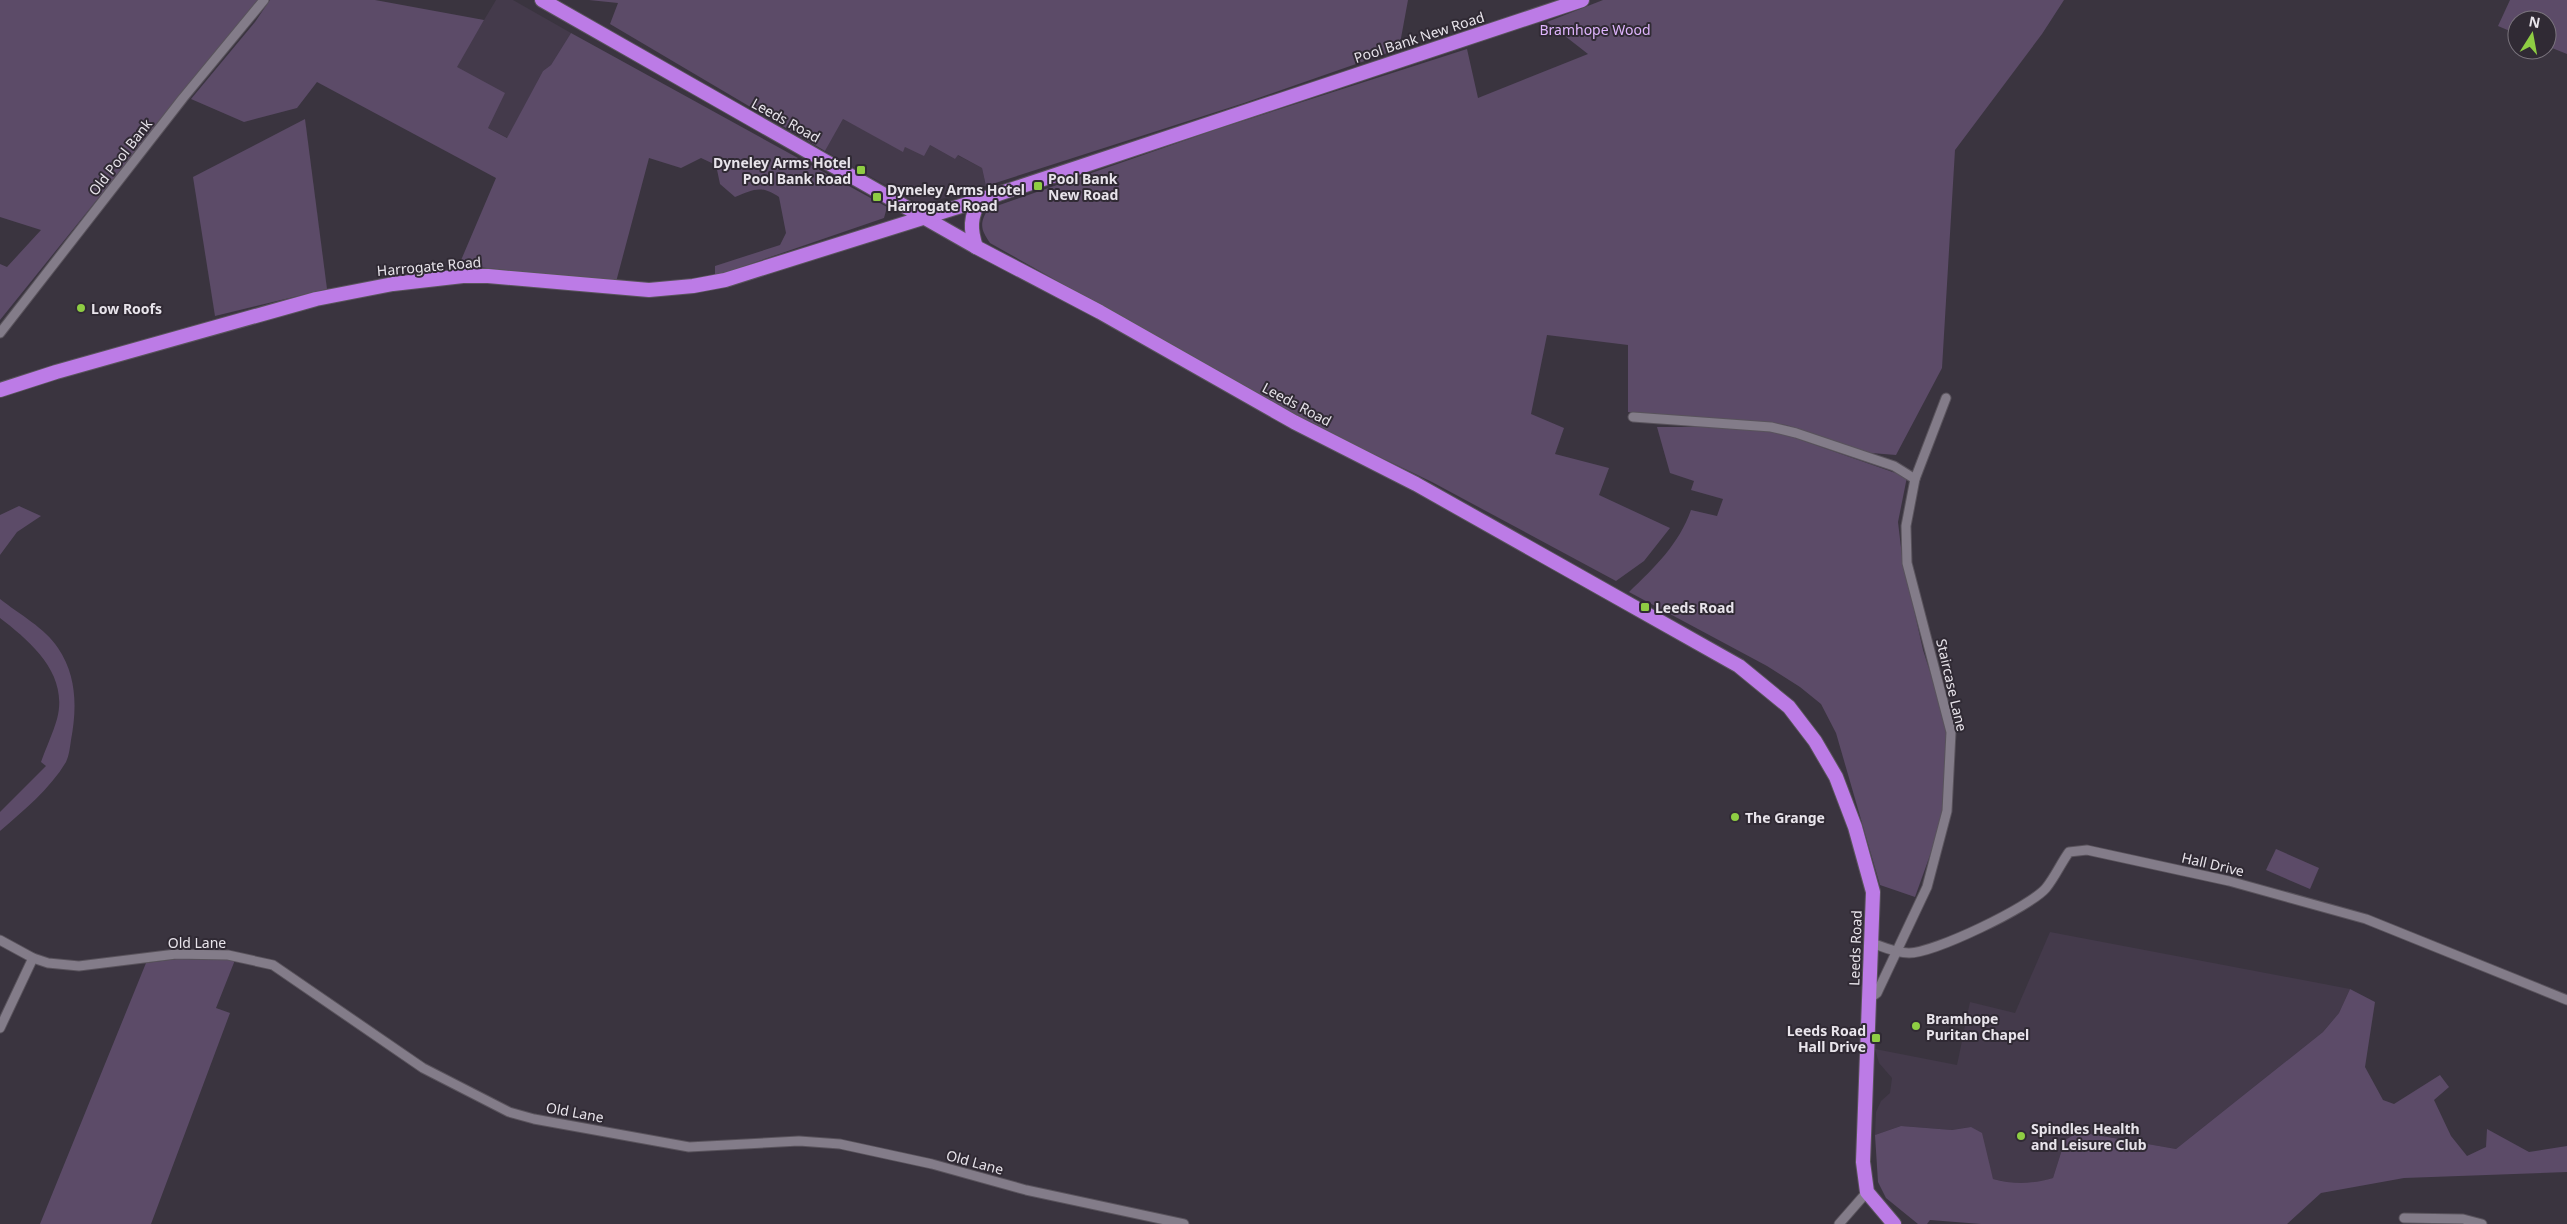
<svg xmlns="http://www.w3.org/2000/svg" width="2567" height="1224" font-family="'Noto Sans',sans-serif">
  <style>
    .built { fill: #443a4b }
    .green { fill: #5c4b68 }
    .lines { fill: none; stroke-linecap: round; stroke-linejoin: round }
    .minor-casing { stroke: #59535c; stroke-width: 11 }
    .highway-casing { stroke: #59535c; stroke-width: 16 }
    .minor { stroke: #837c89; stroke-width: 9 }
    .highway { stroke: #bc7be6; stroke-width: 14 }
    .poi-dot { fill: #8ecd43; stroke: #302a34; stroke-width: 2 }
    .labels { text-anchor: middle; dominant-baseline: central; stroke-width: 4; stroke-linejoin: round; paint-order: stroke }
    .park-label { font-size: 14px; fill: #dfb5fd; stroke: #302a34 }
    .street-label { font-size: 14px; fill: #e8e4eb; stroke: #302a34 }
    .poi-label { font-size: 14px; font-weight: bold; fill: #e8e4eb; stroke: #302a34; text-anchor: start }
  </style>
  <rect width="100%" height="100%" fill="#3a343f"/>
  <!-- built -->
  <g class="built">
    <path d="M496 0H513L571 33 551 65 543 71 508 138 488 128 456 67Z"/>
    <path d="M843 119 903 151 905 147 930 145 955 159 957 155 982 168 986 186 921 205 825 151Z"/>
    <path d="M2050 932 2350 989 2339 1013 2323 1032 2176 1149 2079 1132 2065 1140 2053 1178 2034 1184 2011 1183 1993 1179 1987 1159 1971 1127 1952 1130 1901 1126 1875 1135 1876 1112 1881 1101 1890 1093 1892 1078 1879 1063 1875 1049 1957 1065 1970 1002 2015 1013Z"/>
  </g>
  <!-- green -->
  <g class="green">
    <path d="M0 0H258L0 320V264L7 267 41 230 0 217Z"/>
    <path d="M270 0H375L484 20 457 67 505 93 488 128 507 138 543 71 551 65 571 33 887 207 884 218 715 276V266L780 245 786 233 779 197C761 185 754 189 735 197L720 184 716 165 701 158 681 168 649 158 616 282 459 265 496 178 317 82 297 108 244 122 191 99 255 22Z"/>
    <path d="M589 0H1408L1399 49 1244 103 986 186 982 168 958 155 955 159 930 145 924 156 905 147 903 152 843 119 825 151 610 24 618 3Z"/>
    <path d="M1603 0H2064L2042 34 1955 150 1942 368 1896 455 1859 452 1786 425 1628 412V345L1547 335 1531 414 1564 428 1555 454 1609 468 1599 495 1670 528 1644 561 1616 581 1432 482 1309 423 990 243C981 230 979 224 988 209L1215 130 1467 49 1478 98 1588 54 1547 22Z"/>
    <path d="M2510 0H2567V54L2547 46V20H2517V34L2498 26Z"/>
    <path d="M305 119 327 289 215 316 193 177Z"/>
    <path d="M1657 427H1735L1778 432 1907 477 1898 522 1902 556 1923 650 1947 724 1944 816 1915 897 1880 885 1836 733 1821 704 1800 687 1767 666 1629 592C1655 567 1679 544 1691 510L1717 516 1723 499 1691 490 1694 481 1670 473Z"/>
    <path d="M19 506 41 516 17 532 0 555V515Z"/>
    <path d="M0 599C19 614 45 628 58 648 77 676 77 708 71 740 70 747 69 756 66 762 50 789 23 811 0 831V812L46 766 41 762C46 748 53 733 57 719 69 674 31 642 0 618Z"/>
    <path d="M2276 849 2319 868 2310 889 2266 870Z"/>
    <path d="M177 959 235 960 216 1008 230 1013 151 1224H40L146 963Z"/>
    <path d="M2350 989 2375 1002 2365 1067 2383 1100 2394 1104 2440 1075 2449 1087 2434 1100 2451 1136 2467 1156 2486 1147 2487 1129 2529 1152 2567 1146V1172L2404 1178 2321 1193 2287 1224H1981L1930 1220 1927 1224H1918L1886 1198 1878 1182 1875 1135 1901 1126 1952 1130 1971 1127 1982 1133 1993 1179C2014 1185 2032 1184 2053 1178L2065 1140 2079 1132 2176 1149 2323 1032 2339 1013Z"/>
  </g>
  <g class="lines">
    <defs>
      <g id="minor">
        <path d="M0 333 183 98 264 0"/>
        <path d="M1633 417 1771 427 1796 433 1894 466 1915 479"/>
        <path d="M0 940 33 958 48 963 79 966 176 954 228 955 273 965 423 1068 509 1112 534 1119 689 1147 799 1141 840 1144 932 1164 1026 1190 1184 1224"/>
        <path d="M1872 943C1883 947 1896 953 1909 953 1934 953 2030 907 2046 888 2055 877 2061 863 2069 852L2087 850 2229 881 2366 919 2567 1000"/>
        <path d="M1870 998 1877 993 1927 887 1947 811 1951 732 1907 563 1906 526 1915 479 1946 398"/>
        <path d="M0 1028 33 958"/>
        <path d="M2404 1218 2463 1219 2482 1224"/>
        <path d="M1839 1224 1867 1192"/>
      </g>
      <g id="highway">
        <path d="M542 0 976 247 1100 312 1294 422 1416 484 1739 666 1789 707 1815 741 1836 777 1855 827 1873 892 1863 1162 1867 1192 1894 1224"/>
        <path d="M976 247C970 229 970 217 980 200"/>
        <path d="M0 390 56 372 316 299 393 284 463 276H488L649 290 693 286 725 280 980 200 1582 0"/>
      </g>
    </defs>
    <!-- minor casing -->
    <use href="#minor" class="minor-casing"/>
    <!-- highway casing -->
    <use href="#highway" class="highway-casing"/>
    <!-- minor -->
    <use href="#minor" class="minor"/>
    <!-- highway -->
    <use href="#highway" class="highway"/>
  </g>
  <!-- markers -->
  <g class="poi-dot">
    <rect x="856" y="165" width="10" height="10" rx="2.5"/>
    <rect x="1033" y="181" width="10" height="10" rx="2.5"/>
    <rect x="872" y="192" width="10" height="10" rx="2.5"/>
    <circle cx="81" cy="308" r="5"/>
    <rect x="1640" y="602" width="10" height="10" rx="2.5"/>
    <circle cx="1735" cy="817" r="5"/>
    <circle cx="1916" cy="1026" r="5"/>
    <rect x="1871" y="1033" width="10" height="10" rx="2.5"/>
    <circle cx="2021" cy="1136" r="5"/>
  </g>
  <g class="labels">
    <!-- park labels -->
    <g class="park-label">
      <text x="1595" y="29">Bramhope Wood</text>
    </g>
    <!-- street labels -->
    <g class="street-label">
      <text transform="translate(1419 37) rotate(-18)">Pool Bank New Road</text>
      <text transform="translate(786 120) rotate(29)">Leeds Road</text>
      <text transform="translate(120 157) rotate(-52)">Old Pool Bank</text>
      <text transform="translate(429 266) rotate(-5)">Harrogate Road</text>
      <text transform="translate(1297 404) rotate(28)">Leeds Road</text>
      <text transform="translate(1952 685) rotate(77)">Staircase Lane</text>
      <text transform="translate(2213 864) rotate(13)">Hall Drive</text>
      <text x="197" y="942">Old Lane</text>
      <text transform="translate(1855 948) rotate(-88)">Leeds Road</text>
      <text transform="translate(575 1112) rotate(10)">Old Lane</text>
      <text transform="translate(975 1162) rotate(15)">Old Lane</text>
    </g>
    <!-- poi labels -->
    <g class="poi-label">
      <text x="851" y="162" text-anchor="end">Dyneley Arms Hotel<tspan x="851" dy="16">Pool Bank Road</tspan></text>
      <text x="1048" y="178">Pool Bank<tspan x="1048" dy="16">New Road</tspan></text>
      <text x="887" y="189">Dyneley Arms Hotel<tspan x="887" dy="16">Harrogate Road</tspan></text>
      <text x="91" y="308">Low Roofs</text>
      <text x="1655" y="607">Leeds Road</text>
      <text x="1745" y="817">The Grange</text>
      <text x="1926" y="1018">Bramhope<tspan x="1926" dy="16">Puritan Chapel</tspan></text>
      <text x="1866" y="1030" text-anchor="end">Leeds Road<tspan x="1866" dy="16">Hall Drive</tspan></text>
      <text x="2031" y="1128">Spindles Health<tspan x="2031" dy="16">and Leisure Club</tspan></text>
    </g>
  </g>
  <!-- north arrow -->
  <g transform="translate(2532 35) rotate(11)"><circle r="24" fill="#302a34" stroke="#7a747d"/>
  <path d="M0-4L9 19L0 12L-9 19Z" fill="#8ecd43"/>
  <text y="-8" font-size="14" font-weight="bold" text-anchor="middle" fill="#e8e4eb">N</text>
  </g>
</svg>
